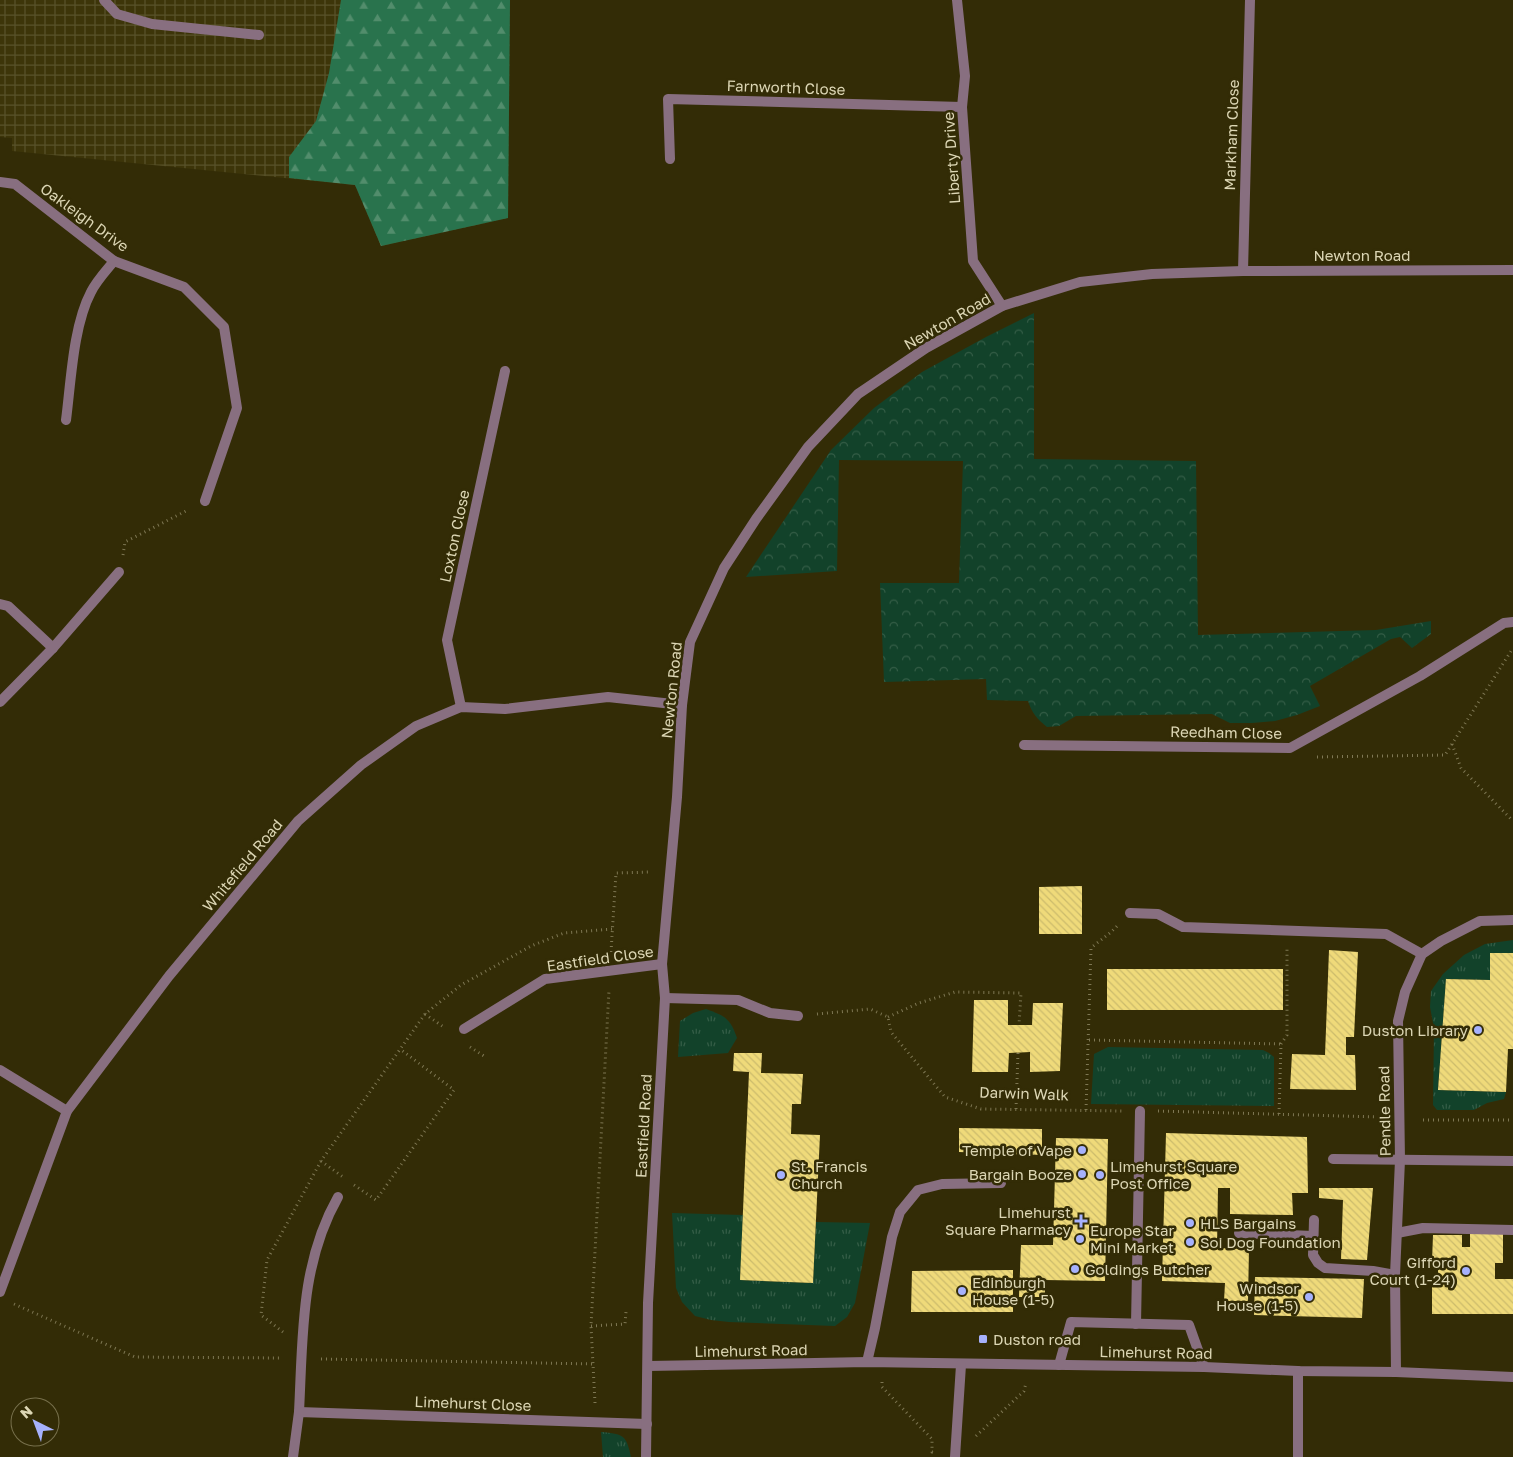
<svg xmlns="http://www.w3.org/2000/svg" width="1513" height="1457" font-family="'Golos Text',sans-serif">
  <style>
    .industrial { fill: url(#industrial-grid) }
    .grass { fill: url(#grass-tufts) }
    .forest { fill: url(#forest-firs) }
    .park { fill: url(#park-crowns) }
    .building { fill: url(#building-back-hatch) }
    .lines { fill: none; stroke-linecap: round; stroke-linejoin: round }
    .path { stroke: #7e7753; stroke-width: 3; stroke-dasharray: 1 4; stroke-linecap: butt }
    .service { stroke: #886f80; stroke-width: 10 }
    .pedestrian { stroke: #886f80; stroke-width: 10 }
    .minor { stroke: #886f80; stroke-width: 10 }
    .poi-dot { fill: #a6b1fc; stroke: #332c06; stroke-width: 2 }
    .labels { text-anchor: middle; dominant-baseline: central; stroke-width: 5; stroke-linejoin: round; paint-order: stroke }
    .street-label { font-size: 15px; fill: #dcd6b4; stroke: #332c06 }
    .poi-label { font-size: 15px; fill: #dcd6b4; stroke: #332c06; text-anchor: start }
  </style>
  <defs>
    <pattern id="industrial-grid" width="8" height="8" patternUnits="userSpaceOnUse" patternTransform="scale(1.25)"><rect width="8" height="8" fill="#3d3509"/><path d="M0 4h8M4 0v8" fill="none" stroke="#58522a"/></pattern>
    <pattern id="grass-tufts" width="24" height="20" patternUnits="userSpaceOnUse" patternTransform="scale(1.25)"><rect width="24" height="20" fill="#12422a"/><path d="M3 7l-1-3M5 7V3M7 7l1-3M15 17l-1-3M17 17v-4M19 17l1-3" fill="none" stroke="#345d46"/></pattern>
    <pattern id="forest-firs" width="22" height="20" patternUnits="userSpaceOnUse" patternTransform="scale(1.25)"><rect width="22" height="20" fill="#29734d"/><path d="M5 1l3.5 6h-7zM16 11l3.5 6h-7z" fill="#528d6c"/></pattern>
    <pattern id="park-crowns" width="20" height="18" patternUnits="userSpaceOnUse" patternTransform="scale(1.25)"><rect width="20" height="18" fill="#12422a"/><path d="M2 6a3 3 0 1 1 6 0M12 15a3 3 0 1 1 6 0" fill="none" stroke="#345d46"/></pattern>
    <pattern id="building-back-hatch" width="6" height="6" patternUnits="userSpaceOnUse" patternTransform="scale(1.25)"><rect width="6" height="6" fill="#efda7a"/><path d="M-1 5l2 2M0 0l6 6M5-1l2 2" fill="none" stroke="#ccbb6c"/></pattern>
  </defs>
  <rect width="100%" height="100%" fill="#332c06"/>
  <!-- industrial -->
  <path class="industrial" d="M0 0H510L508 218 381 246 355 185 12 151V138L0 137Z"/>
  <!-- grass -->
  <g class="grass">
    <path d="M1513 940V953H1490V980L1446 979 1438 1090 1506 1092 1504 1099 1487 1103 1474 1110H1437L1433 1105 1434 1028 1430 1007 1431 991 1443 974 1464 955 1485 944Z"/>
    <path d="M706 1009C725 1016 730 1018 737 1038L728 1053 678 1057 680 1021 693 1013Z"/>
    <path d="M1108 1047 1263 1050 1269 1053 1274 1057V1106L1091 1104 1094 1054Z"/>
    <path d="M672 1213 743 1215 740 1280 813 1283 816 1222 870 1223 855 1303 847 1317 835 1326 729 1322 711 1320 695 1316 682 1302 676 1288Z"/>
    <path d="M601 1432C624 1434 626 1435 631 1457H603Z"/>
  </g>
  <!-- forest -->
  <path class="forest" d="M341 0H510L508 218 381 246 355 185 289 178V157L316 121 329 73Z"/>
  <!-- park -->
  <path class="park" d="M1034 313V459L1196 461 1198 635 1376 630 1431 621V634L1412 648 1400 637 1391 639 1310 686 1320 706 1297 715 1275 721 1252 723H1230L1212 714 1076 716 1059 726 1047 727C1037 719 1032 713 1028 701L987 700 986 679 884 682 880 583H959L963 461 839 460 837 571 746 577 831 450 874 408 922 372 986 337Z"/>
  <!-- building -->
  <g class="building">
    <path d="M1082 886V934H1039V887Z"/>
    <path d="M1329 950 1358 952 1354 1037H1346V1055H1355L1356 1090 1290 1089 1292 1054 1325 1055Z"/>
    <path d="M1490 953H1513V1049H1508L1506 1092 1438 1090 1446 979 1490 980Z"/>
    <rect x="1107" y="969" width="176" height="41"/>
    <path d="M974 1000H1008V1025H1032L1033 1003H1063L1060 1071 1030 1072V1052L1009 1053 1008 1072H972Z"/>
    <path d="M734 1053H762L761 1073 803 1074 801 1104H792L791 1134 820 1135 813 1283 740 1280 749 1072 733 1071Z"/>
    <path d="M959 1128 1042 1129V1155L959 1152Z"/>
    <path d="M1166 1133 1307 1137 1308 1193H1292L1293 1215 1230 1214V1188H1218L1217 1248 1249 1249 1248 1301H1224L1225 1283 1162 1281Z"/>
    <path d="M1056 1138 1108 1139 1105 1281 1045 1280V1297H1019L1021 1245H1053Z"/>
    <path d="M1319 1188H1373L1367 1260 1341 1259 1343 1200 1319 1198Z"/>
    <path d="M1470 1233H1503V1263H1495V1279H1513V1314H1432V1281H1438V1262L1432 1261 1433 1235H1462V1247H1470Z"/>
    <path d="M1013 1270V1312H911L912 1271Z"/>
    <path d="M1255 1277 1364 1279 1362 1318 1254 1315Z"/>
  </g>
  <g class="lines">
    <!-- path -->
    <g class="path">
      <path d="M123 555 125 542 188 510"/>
      <path d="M1452 744 1461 768 1513 821"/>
      <path d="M1317 757 1445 755 1513 648"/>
      <path d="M611 952 616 873 651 872"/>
      <path d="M425 1014 445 1028"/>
      <path d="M817 1014 870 1009 888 1017 891 1032 945 1097 981 1109 1122 1111"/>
      <path d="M888 1017 919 1003 955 992 1021 993 1019 1025"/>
      <path d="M1089 1040 1281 1044"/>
      <path d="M470 1047 484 1056"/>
      <path d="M1016 1109 1018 1053"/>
      <path d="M1086 1110 1091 948C1100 940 1109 935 1117 926"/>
      <path d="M1158 1111 1379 1117"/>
      <path d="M1279 1114 1281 1044 1287 1035V949"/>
      <path d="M1423 1120H1513"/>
      <path d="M321 1161 343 1177"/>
      <path d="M354 1185 376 1200 454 1090 400 1049"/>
      <path d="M14 1304 135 1357 282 1358"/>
      <path d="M591 1326 625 1324 626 1312"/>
      <path d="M283 1332 261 1315 267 1260 321 1161 425 1014 461 985 531 946 564 933 612 929"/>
      <path d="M321 1359 594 1364"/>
      <path d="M882 1382V1387L932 1439V1452H936"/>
      <path d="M595 1403 591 1326 609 990"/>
      <path d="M976 1436 1024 1391 1026 1383"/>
    </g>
    <!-- service -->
    <g class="service">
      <path d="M104 0 117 14 152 24 259 35"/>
      <path d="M66 420C71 382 73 326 91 292 97 280 106 271 114 261"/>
      <path d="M1130 913 1158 914 1183 927 1386 934 1422 954"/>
      <path d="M665 998 738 1000 770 1013 798 1016"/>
      <path d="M1333 1159 1513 1161"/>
      <path d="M1314 1220 1313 1255 1318 1263 1325 1268 1373 1271 1395 1275"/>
      <path d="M1239 1233 1313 1236"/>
      <path d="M1397 1233 1423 1228 1513 1230"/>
      <path d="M867 1362 875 1328 892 1237 900 1212 918 1190 942 1184 1001 1183"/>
      <path d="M1059 1365 1071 1322 1189 1325 1204 1367"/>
    </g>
    <!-- pedestrian -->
    <path class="pedestrian" d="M1136 1324 1140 1111"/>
    <!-- minor -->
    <g class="minor">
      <path d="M957 0 965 76 962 107 973 261 1002 306"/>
      <path d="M670 159 668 99 962 107"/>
      <path d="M0 182 15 184 114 261 184 287 224 327 237 408 205 501"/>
      <path d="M1243 271 1250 0"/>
      <path d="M0 604 8 606 53 648"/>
      <path d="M0 702 53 648 119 572"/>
      <path d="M461 707 447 640 505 371"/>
      <path d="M1024 745 1290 748 1420 676 1504 623 1513 622"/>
      <path d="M464 1029 545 979 662 964"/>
      <path d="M0 1070 67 1111"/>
      <path d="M0 1292 67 1111 169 976 298 821 361 765 416 726 461 707 505 709 608 697 682 705"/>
      <path d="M648 1366 867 1362 1204 1367 1298 1371 1396 1372 1513 1377"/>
      <path d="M1298 1371V1457"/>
      <path d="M1396 1372 1395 1275 1400 1160 1398 1021 1405 992 1422 954 1441 941 1480 921 1513 920"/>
      <path d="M299 1412C303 1337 300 1264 338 1197"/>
      <path d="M293 1457 299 1412 647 1424"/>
      <path d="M646 1457 648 1303 665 998 662 964 677 797 682 705 690 642 724 568 756 519 808 447 858 394 926 348 1002 306 1080 282 1152 274 1243 271 1513 270"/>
      <path d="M955 1457 961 1365"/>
    </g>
  </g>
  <!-- markers -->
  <g class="poi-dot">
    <circle cx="1478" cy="1030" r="5"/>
    <circle cx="1082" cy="1150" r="5"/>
    <circle cx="1082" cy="1174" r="5"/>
    <circle cx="781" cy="1175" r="5"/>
    <circle cx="1100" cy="1175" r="5"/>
    <path d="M1078.5 1213.5h5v5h5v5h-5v5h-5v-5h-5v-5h5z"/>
    <circle cx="1190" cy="1223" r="5"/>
    <circle cx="1080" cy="1239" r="5"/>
    <circle cx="1190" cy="1242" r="5"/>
    <circle cx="1075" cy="1269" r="5"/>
    <circle cx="1466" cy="1271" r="5"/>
    <circle cx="962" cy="1291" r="5"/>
    <circle cx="1309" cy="1297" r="5"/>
    <rect x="978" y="1334" width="10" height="10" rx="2.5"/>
  </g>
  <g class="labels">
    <!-- street labels -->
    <g class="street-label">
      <text transform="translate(786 87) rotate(2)">Farnworth Close</text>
      <text transform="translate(1231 135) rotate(-88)">Markham Close</text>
      <text transform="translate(951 158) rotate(-94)">Liberty Drive</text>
      <text transform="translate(85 217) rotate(36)">Oakleigh Drive</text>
      <text x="1362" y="255">Newton Road</text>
      <text transform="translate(947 321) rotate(-30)">Newton Road</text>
      <text transform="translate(454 536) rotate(-78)">Loxton Close</text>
      <text transform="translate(671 690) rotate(-84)">Newton Road</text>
      <text transform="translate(1226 732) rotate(1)">Reedham Close</text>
      <text transform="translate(242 865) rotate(-50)">Whitefield Road</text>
      <text transform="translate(600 958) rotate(-8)">Eastfield Close</text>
      <text transform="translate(1024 1093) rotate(2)">Darwin Walk</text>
      <text transform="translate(1384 1111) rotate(-91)">Pendle Road</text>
      <text transform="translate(643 1126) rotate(-87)">Eastfield Road</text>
      <text transform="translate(751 1350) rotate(-1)">Limehurst Road</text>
      <text transform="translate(1156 1352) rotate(1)">Limehurst Road</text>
      <text transform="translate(473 1403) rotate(2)">Limehurst Close</text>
    </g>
    <!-- poi labels -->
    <g class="poi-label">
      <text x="1468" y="1030" text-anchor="end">Duston Library</text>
      <text x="1072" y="1150" text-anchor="end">Temple of Vape</text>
      <text x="791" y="1166">St. Francis<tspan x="791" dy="17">Church</tspan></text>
      <text x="1110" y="1166">Limehurst Square<tspan x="1110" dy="17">Post Office</tspan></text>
      <text x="1072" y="1174" text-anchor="end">Bargain Booze</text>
      <text x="1071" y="1212" text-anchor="end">Limehurst<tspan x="1071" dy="17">Square Pharmacy</tspan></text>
      <text x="1200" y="1223">HLS Bargains</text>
      <text x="1090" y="1230">Europe Star<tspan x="1090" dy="17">Mini Market</tspan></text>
      <text x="1200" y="1242">Soi Dog Foundation</text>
      <text x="1456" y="1262" text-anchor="end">Gifford<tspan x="1456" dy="17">Court (1-24)</tspan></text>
      <text x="1085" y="1269">Goldings Butcher</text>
      <text x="972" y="1282">Edinburgh<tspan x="972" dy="17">House (1-5)</tspan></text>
      <text x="1299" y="1288" text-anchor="end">Windsor<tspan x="1299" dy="17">House (1-5)</tspan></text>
      <text x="993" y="1339">Duston road</text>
    </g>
  </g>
  <!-- north arrow -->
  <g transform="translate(35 1422) rotate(318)"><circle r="24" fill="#332c06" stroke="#77704c"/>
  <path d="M0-4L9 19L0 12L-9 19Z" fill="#a6b1fc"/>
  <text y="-8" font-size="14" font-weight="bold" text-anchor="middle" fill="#dcd6b4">N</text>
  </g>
</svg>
